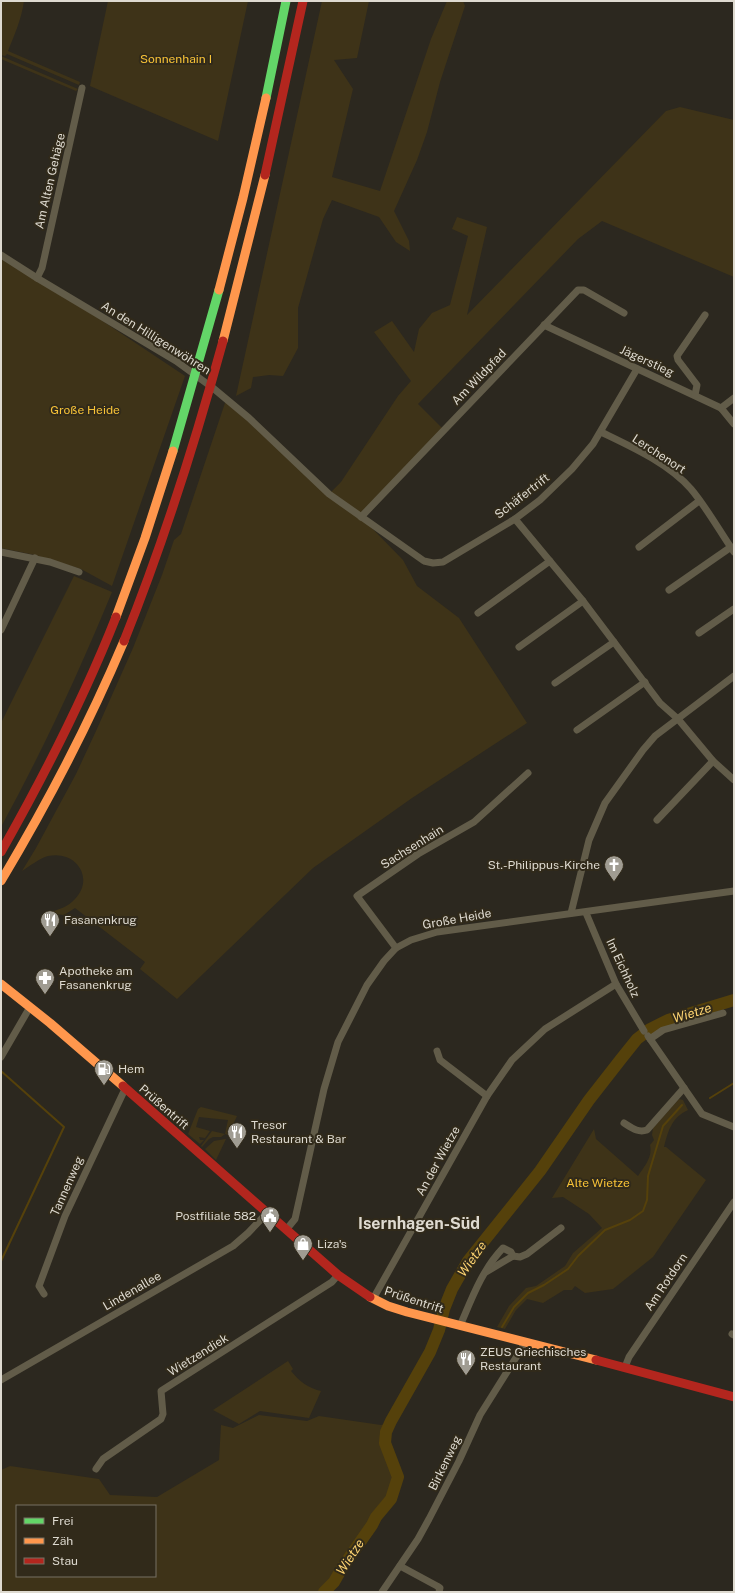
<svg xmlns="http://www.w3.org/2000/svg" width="735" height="1593" font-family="'Public Sans',sans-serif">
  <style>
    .green { fill: #3e3318; fill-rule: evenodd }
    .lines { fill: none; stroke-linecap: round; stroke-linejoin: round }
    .stream { stroke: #55410b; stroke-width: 2 }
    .river { stroke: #55410b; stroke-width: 12 }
    .street { stroke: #625c49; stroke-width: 7 }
    .fast { stroke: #63d668; stroke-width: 9 }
    .slow { stroke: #ff974d; stroke-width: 9 }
    .jam { stroke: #b3261e; stroke-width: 9 }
    .labels { text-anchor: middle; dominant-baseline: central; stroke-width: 4; stroke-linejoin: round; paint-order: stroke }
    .park-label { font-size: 12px; fill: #f8c337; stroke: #312a1a }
    .street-label { font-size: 12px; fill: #dedad0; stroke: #312a1a }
    .poi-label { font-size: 12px; fill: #dedad0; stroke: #312a1a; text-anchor: start }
    .water-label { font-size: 13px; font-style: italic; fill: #fcd371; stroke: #312a1a }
    .district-label { font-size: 16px; font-weight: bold; fill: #dedad0; stroke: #312a1a }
  </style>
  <rect width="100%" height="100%" fill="#2c281f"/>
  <!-- green -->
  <g class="green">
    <path d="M1 1H24C21 21 15 33 8 51L80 82 79 85 7 54 5 56 1 55Z"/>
    <path d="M108 1H248L218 141 90 86Z"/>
    <path d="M322 1H369L357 58 334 60 353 89 332 177 380 191 431 39 447 1H463L465 6 440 82 427 132 417 160 394 211 409 241 410 251 396 242 379 217 332 200 323 219 298 308V348L283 376 269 375 253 377 251 388 236 396Z"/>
    <path d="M1 56 78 89 76 91 1 59Z"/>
    <path d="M680 107 734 120V277L602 221 578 239 418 404 444 430 361 517 403 560 417 586 459 618 527 723 412 798 313 868 177 999 140 969 145 962 75 908 64 915 48 913C57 910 68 907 75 899 95 878 76 850 48 856 40 858 30 866 22 871L36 848 76 774 96 731 133 648 162 575 174 540 181 534 226 400 329 494 341 482 398 396 411 381 374 332 392 321 414 352 419 329 432 313 450 305 468 236 452 229 457 217 487 227 467 315 666 111Z"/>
    <path d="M1 259 98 318 185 376 112 586 81 569 35 555 1 548Z"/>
    <path d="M74 576 112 592C79 672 43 750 1 827V723Z"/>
    <path d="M679 1099 683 1100 688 1110C672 1117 668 1131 664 1147H666L706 1180 653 1257 613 1289 585 1293 575 1286 572 1290H564L543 1303 527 1299 516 1310 505 1329 497 1327 509 1306 526 1288 536 1286 565 1266 573 1253 602 1228 589 1214 563 1197 552 1198 594 1129 596 1139 638 1176C644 1167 653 1157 650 1145L654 1140 652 1135 653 1128Z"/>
    <path d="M201 1107 237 1116 228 1135 225 1134 221 1137H213L209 1139 202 1147 201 1146 212 1131 225 1134 228 1120 199 1117 196 1127 210 1131 205 1138 199 1137 200 1140H204L200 1144 188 1134 198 1109Z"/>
    <path d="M225 1139H226L216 1160 205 1149 214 1141Z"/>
    <path d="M288 1361 293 1369 291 1371C299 1381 308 1388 321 1391L309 1418 260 1411 239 1424 213 1410Z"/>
    <path d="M259 1415 307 1421 319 1416 381 1425 392 1422C383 1445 393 1456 400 1477L392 1501 378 1517 373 1526 352 1554 336 1583 328 1592H1V1470L10 1466 99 1479 110 1495 157 1497 219 1460 221 1425 233 1428ZM17 1506H155V1576H17Z"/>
  </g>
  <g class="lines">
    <!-- stream -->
    <g class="stream">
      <path d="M710 1098 734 1083"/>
      <path d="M1 1261 64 1127 1 1071"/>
      <path d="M502 1327 514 1307 528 1293 544 1285 568 1269 578 1256 605 1230 630 1220 643 1211 647 1200 648 1176 663 1126 682 1105"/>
    </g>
    <!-- river -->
    <path class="river" d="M324 1592 334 1582 342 1568 372 1525 376 1517 391 1499 398 1477 385 1443 386 1432 391 1421 430 1352 439 1330 444 1309 452 1289 468 1261 540 1171 589 1100 621 1059 637 1039 650 1029 668 1020 734 1000"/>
    <!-- street -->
    <g class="street">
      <path d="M1 255 37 278 176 361 213 388 249 418 329 494 424 561 433 563 443 562 515 519 540 500 572 469 593 444 637 369"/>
      <path d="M37 278 42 268 82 88"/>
      <path d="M544 325 721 408 734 424"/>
      <path d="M695 395 697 385 678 360 677 356 705 315"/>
      <path d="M721 408 734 398"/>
      <path d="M601 432C632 447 668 463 691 489 707 508 720 532 734 552"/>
      <path d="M361 517 578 290H584L624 313"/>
      <path d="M515 519 583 601 660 703 678 719 713 761 734 780"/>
      <path d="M639 547 699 501"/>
      <path d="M1 552 50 562 79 572"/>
      <path d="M669 590 731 547"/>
      <path d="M478 613 550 561"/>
      <path d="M1 630 35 558"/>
      <path d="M699 633 734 609"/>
      <path d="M519 647 583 601"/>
      <path d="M555 683 614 642"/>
      <path d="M577 730 645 682"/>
      <path d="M657 820 713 761"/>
      <path d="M571 913 589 840 605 803 643 750 655 736 734 676"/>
      <path d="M586 913 616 984 644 1031"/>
      <path d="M396 948 357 896 418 854 474 822 528 773"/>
      <path d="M648 1036 702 1114 734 1127"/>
      <path d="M650 1039 663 1030 723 1013"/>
      <path d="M437 1051 440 1060 487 1096"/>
      <path d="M1 1057 30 1007"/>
      <path d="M624 1123C632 1128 638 1133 647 1130L684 1088"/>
      <path d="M286 1230 295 1219 324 1089 338 1042 367 985 384 961 396 948 411 940 437 932 734 891"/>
      <path d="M486 1272 513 1256 520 1257 527 1254 561 1228"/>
      <path d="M44 1294 39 1286 65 1216 125 1089"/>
      <path d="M373 1299 487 1096 512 1060 545 1029 616 984"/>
      <path d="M460 1326C472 1298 482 1270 503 1248L511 1252 513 1256"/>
      <path d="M732 1334 734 1335"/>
      <path d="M625 1367 629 1357 734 1202"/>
      <path d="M1 1380 233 1246 248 1233 267 1213"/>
      <path d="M96 1469 103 1459 161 1419 163 1414 161 1391 332 1282 338 1275"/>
      <path d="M400 1566 437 1586 440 1588 439 1592"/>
      <path d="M382 1592 418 1539 429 1519 459 1461 480 1415 522 1348 524 1342"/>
    </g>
    <!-- fast -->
    <g class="fast">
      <path d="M266 98 286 1"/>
      <path d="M173 451 219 290"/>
    </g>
    <!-- slow -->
    <g class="slow">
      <path d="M219 290 243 198 266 98"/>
      <path d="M223 341 265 175"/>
      <path d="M116 617 145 538 173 451"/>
      <path d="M1 881C47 804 89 724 124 641"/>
      <path d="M1 984 50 1023 123 1086"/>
      <path d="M370 1297 388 1306 407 1312 596 1360"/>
    </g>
    <!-- jam -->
    <g class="jam">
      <path d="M265 175 303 1"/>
      <path d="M124 641C163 544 195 443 223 341"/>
      <path d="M1 852C44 776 84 698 116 617"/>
      <path d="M123 1086 338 1275 370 1297"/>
      <path d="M596 1360 734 1397"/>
    </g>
  </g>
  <!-- icons -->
  <defs>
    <symbol id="church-pin" viewBox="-11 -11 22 30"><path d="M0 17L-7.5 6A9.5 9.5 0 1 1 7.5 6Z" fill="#a09c92" stroke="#312a1a"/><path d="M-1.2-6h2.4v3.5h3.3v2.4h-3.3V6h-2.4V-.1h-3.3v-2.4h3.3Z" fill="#fff"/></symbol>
    <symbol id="restaurant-pin" viewBox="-11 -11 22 30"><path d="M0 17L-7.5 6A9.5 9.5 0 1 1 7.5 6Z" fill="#a09c92" stroke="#312a1a"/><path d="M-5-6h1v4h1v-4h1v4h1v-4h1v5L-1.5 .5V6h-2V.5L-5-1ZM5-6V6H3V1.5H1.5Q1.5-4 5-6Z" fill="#fff"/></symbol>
    <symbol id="pharmacy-pin" viewBox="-11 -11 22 30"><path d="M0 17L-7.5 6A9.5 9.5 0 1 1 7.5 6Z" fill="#a09c92" stroke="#312a1a"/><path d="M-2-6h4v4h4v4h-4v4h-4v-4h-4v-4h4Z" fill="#fff"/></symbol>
    <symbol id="fuel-pin" viewBox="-11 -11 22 30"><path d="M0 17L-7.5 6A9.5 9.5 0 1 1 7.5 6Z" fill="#a09c92" stroke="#312a1a"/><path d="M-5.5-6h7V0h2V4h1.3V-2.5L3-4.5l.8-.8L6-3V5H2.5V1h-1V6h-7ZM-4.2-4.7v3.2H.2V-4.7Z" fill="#fff"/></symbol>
    <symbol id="civic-pin" viewBox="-11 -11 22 30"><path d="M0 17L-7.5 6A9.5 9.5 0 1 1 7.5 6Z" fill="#a09c92" stroke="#312a1a"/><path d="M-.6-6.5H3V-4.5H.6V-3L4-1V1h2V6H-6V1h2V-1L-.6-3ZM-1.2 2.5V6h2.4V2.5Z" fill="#fff"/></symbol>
    <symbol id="shop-pin" viewBox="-11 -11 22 30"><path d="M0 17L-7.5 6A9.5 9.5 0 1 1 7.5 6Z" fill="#a09c92" stroke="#312a1a"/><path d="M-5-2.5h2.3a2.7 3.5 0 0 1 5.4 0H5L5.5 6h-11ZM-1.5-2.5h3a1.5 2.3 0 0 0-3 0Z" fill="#fff"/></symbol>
  </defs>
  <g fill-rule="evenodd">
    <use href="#church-pin" x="603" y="854" width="22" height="30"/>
    <use href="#restaurant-pin" x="39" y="909" width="22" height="30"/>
    <use href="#pharmacy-pin" x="34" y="967" width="22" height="30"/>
    <use href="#fuel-pin" x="93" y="1058" width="22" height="30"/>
    <use href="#restaurant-pin" x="226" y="1121" width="22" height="30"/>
    <use href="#civic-pin" x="259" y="1205" width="22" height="30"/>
    <use href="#shop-pin" x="292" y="1233" width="22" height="30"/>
    <use href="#restaurant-pin" x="455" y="1348" width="22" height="30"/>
  </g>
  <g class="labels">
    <!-- park labels -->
    <g class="park-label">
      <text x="176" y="59">Sonnenhain I</text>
      <text x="85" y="410">Große Heide</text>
      <text x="598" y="1183">Alte Wietze</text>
    </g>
    <!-- street labels -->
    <g class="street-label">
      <text transform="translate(50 181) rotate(-77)">Am Alten Gehäge</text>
      <text transform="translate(156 338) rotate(32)">An den Hilligenwöhren</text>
      <text transform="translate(647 361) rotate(25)">Jägerstieg</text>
      <text transform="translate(479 377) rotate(-46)">Am Wildpfad</text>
      <text transform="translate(659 454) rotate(33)">Lerchenort</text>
      <text transform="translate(522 496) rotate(-38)">Schäfertrift</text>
      <text transform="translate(412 847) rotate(-32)">Sachsenhain</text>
      <text transform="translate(457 919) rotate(-10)">Große Heide</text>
      <text transform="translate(623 968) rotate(65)">Im Eichholz</text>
      <text transform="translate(164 1107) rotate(41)">Prüßentrift</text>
      <text transform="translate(438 1161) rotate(-61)">An der Wietze</text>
      <text transform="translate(67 1186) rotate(-66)">Tannenweg</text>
      <text transform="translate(666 1282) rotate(-56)">Am Rotdorn</text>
      <text transform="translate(132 1291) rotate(-30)">Lindenallee</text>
      <text transform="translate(414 1300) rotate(18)">Prüßentrift</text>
      <text transform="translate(198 1355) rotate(-32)">Wietzendiek</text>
      <text transform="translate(445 1463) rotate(-64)">Birkenweg</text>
    </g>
    <!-- poi labels -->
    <g class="poi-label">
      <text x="600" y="865" text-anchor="end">St.-Philippus-Kirche</text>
      <text x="64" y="920">Fasanenkrug</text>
      <text x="59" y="971">Apotheke am<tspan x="59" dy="14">Fasanenkrug</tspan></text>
      <text x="118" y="1069">Hem</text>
      <text x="251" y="1125">Tresor<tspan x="251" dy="14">Restaurant &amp; Bar</tspan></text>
      <text x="256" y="1216" text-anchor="end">Postfiliale 582</text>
      <text x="317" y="1244">Liza's</text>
      <text x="480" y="1352">ZEUS Griechisches<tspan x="480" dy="14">Restaurant</tspan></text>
    </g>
    <!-- water labels -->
    <g class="water-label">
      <text transform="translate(692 1013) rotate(-17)">Wietze</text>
      <text transform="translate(472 1259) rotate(-55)">Wietze</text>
      <text transform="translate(350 1557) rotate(-57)">Wietze</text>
    </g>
    <!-- district labels -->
    <g class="district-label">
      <text x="419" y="1223">Isernhagen-Süd</text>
    </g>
  </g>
  <!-- border -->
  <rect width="735" height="1593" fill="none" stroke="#dedad0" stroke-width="4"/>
  <!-- legend -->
  <rect x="16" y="1505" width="140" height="72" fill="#312a1a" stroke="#767063"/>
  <rect x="24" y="1518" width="20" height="6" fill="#63d668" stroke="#767063"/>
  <text x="52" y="1525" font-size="12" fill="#dedad0">Frei</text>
  <rect x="24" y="1538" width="20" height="6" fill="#ff974d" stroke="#767063"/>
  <text x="52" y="1545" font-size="12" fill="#dedad0">Zäh</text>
  <rect x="24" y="1558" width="20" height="6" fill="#b3261e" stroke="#767063"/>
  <text x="52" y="1565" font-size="12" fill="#dedad0">Stau</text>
</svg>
